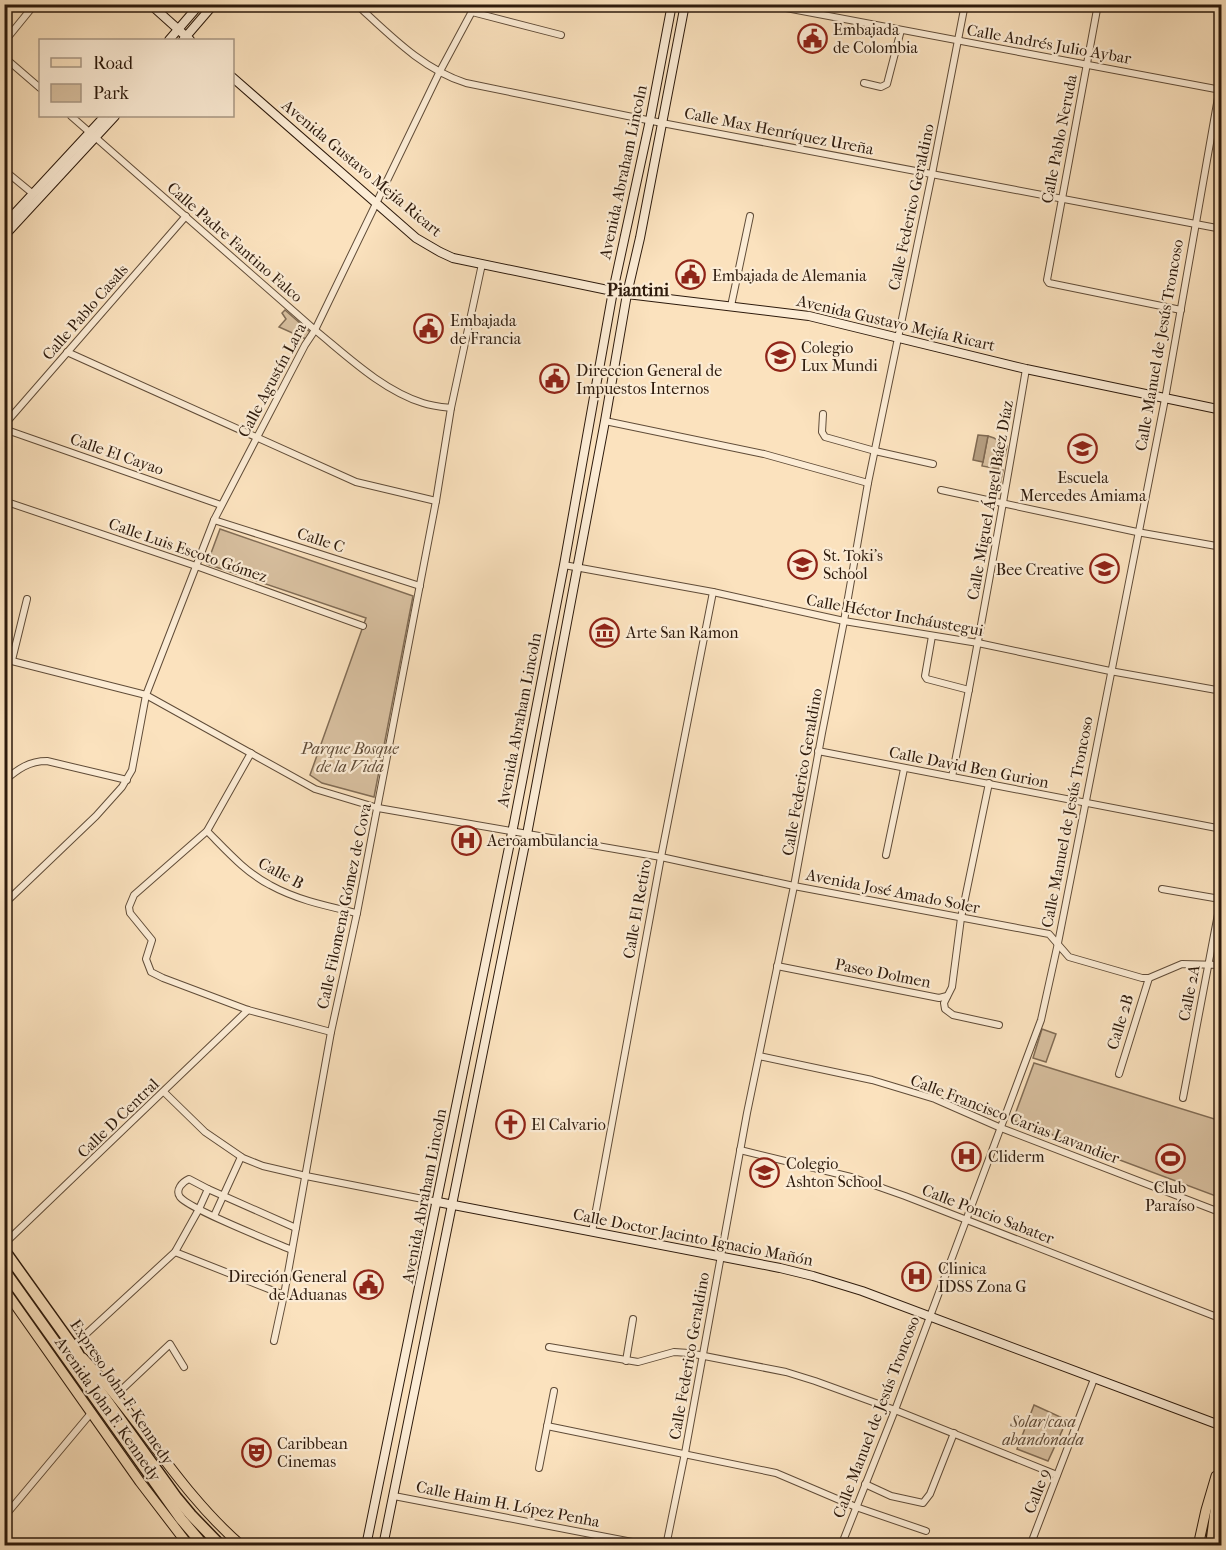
<svg xmlns="http://www.w3.org/2000/svg" width="1226" height="1550" font-family="'IM FELL French Canon',serif">
  <style>
    .green { fill: #d8c0a0; stroke: #826d56; stroke-width: 1.5 }
    .water { fill: #b59e81; stroke: #7f6952; stroke-width: 1.5 }
    .lines { fill: none; stroke-linecap: round; stroke-linejoin: round }
    .street-casing { stroke: #604c38; stroke-width: 8 }
    .secondary-casing { stroke: #2d1a0c; stroke-width: 10 }
    .primary-casing { stroke: #2d1a0c; stroke-width: 11 }
    .highway-casing { stroke: #2d1a0c; stroke-width: 13 }
    .street { stroke: #fcecd5; stroke-width: 6 }
    .secondary { stroke: #fcecd5; stroke-width: 8 }
    .primary { stroke: #fbe2be; stroke-width: 9 }
    .highway { stroke: #fbe2be; stroke-width: 10 }
    .labels { text-anchor: middle; dominant-baseline: central; stroke-width: 4.5; stroke-linejoin: round; paint-order: stroke }
    .poi-label { font-size: 16px; fill: #2d1a0c; stroke: #fcecd5; text-anchor: start }
    .street-label { font-size: 16px; fill: #2d1a0c; stroke: #fcecd5 }
    .park-label { font-size: 16px; font-style: italic; fill: #604c38; stroke: #fcecd5 }
    .neighbourhood-label { font-size: 18px; font-weight: bold; fill: #2d1a0c; stroke: #fcecd5 }
  </style>
  <rect width="100%" height="100%" fill="#fbe2be"/>
  <filter id="stains"><feTurbulence type="fractalNoise" baseFrequency=".00333" numOctaves="4"/><feColorMatrix values="0 0 0 0 .2 0 0 0 0 .09 0 0 0 0 .02 0 0 0 .5 -.17"/></filter>
  <radialGradient id="worn" r=".72"><stop offset=".6" stop-color="#630" stop-opacity="0"/><stop offset="1" stop-color="#630" stop-opacity=".3"/></radialGradient>
  <!-- green -->
  <g class="green">
    <path d="M285 310 310 332 306 339 279 327 286 319 282 313Z"/>
    <path d="M988 436 994 438 999 442 1000 451 1002 445 1007 446 1005 456 1000 455 999 469 1003 470 998 494 994 493 999 469 982 466Z"/>
    <path d="M220 529 413 596 374 797 322 783 310 775 366 618 207 564Z"/>
    <path d="M1042 1029 1056 1034 1046 1062 1033 1058Z"/>
    <path d="M1034 1063 1221 1121V1198L1013 1120Z"/>
    <path d="M1034 1405 1067 1420 1048 1461 1017 1449Z"/>
  </g>
  <!-- water -->
  <path class="water" d="M978 435 988 436 983 462 973 460Z"/>
  <g class="lines">
    <defs>
      <g id="street">
        <path d="M356 4C390 35 422 69 466 83L662 123 1222 229"/>
        <path d="M469 4 472 12 561 35"/>
        <path d="M765 4 1221 90"/>
        <path d="M1098 4 1047 280 1049 283 1181 310"/>
        <path d="M4 42 35 4"/>
        <path d="M4 57 40 88"/>
        <path d="M864 83 881 87 887 84 901 30"/>
        <path d="M71 116 315 330C347 356 382 390 423 403 432 406 442 407 451 408"/>
        <path d="M4 170 32 193"/>
        <path d="M731 306 750 216"/>
        <path d="M67 352 356 482 436 501"/>
        <path d="M823 414 822 432 825 437 875 451 933 464"/>
        <path d="M605 421 764 454 868 483"/>
        <path d="M4 425 186 216"/>
        <path d="M4 429 221 505"/>
        <path d="M941 490 1137 532 1222 547"/>
        <path d="M4 501 196 566 363 626"/>
        <path d="M214 520 420 586"/>
        <path d="M564 565 713 592 844 621 978 643 1110 671 1222 691"/>
        <path d="M932 636 925 676 927 679 969 690"/>
        <path d="M4 659 146 695 315 789 378 808 661 857 794 886 1049 934 1069 957 1142 978H1149L1182 964 1222 965"/>
        <path d="M12 660 27 599"/>
        <path d="M818 751 1222 829"/>
        <path d="M251 753 207 831 134 895 129 907 130 913 152 940 146 959 151 972 163 978 248 1010 331 1032"/>
        <path d="M952 777C979 641 1003 505 1026 369"/>
        <path d="M4 781C18 769 29 761 47 761L127 780"/>
        <path d="M989 783 961 918 952 987 944 1003 945 1009 953 1015 999 1025"/>
        <path d="M1217 828 1222 807"/>
        <path d="M207 831C226 850 245 872 270 885 297 900 327 906 357 913"/>
        <path d="M886 855 904 769"/>
        <path d="M1162 889 1220 899"/>
        <path d="M4 904 96 816 122 787 132 770 146 695 214 520 305 345 315 330 439 73 476 4"/>
        <path d="M777 966 939 998 947 996"/>
        <path d="M759 1056 872 1080 935 1099 1001 1128 1222 1213"/>
        <path d="M1119 1074 1149 978"/>
        <path d="M164 1092 205 1132 243 1158 263 1166 306 1176 438 1202"/>
        <path d="M1183 1098 1222 893"/>
        <path d="M740 1150 851 1177 905 1196 1222 1319"/>
        <path d="M208 1189 189 1179C182 1182 175 1190 180 1197 189 1209 273 1242 292 1250"/>
        <path d="M214 1216 241 1157"/>
        <path d="M592 1232 661 857 713 592"/>
        <path d="M4 1244 248 1010"/>
        <path d="M175 1252 284 1295"/>
        <path d="M274 1341 284 1295 331 1032 357 913 436 501 451 408 482 264"/>
        <path d="M73 1346 175 1252 199 1209 208 1189 296 1228"/>
        <path d="M549 1347 638 1362 674 1352 689 1353 786 1372 815 1381 895 1410 1057 1475"/>
        <path d="M626 1361 633 1319"/>
        <path d="M116 1395 170 1344 184 1367"/>
        <path d="M547 1426 776 1473 856 1507 926 1531"/>
        <path d="M539 1468 554 1391"/>
        <path d="M865 1484 891 1496 923 1503 930 1494 954 1433"/>
        <path d="M394 1496 653 1546"/>
        <path d="M4 1517 92 1412"/>
        <path d="M666 1546 685 1453 747 1113 794 886 822 733 844 621 868 483 932 174 965 4"/>
        <path d="M841 1546 895 1410 1041 1020 1058 943 1165 399 1222 75"/>
        <path d="M1030 1546 1094 1379"/>
      </g>
      <g id="secondary">
        <path d="M150 4 190 40"/>
        <path d="M169 40 200 4"/>
        <path d="M183 40 214 4"/>
        <path d="M232 77 416 238 440 252 453 258 627 294 809 316 1026 369 1222 410"/>
        <path d="M4 225 105 116"/>
        <path d="M4 236 115 116"/>
        <path d="M438 1202 780 1268 813 1276 862 1291 1222 1426"/>
        <path d="M366 1546 514 823 564 565 613 291 650 120 672 4"/>
        <path d="M383 1546 528 829 605 421 627 294 640 238 685 4"/>
      </g>
      <g id="primary">
        <path d="M4 1289 140 1482 189 1546"/>
        <path d="M83 1358C140 1418 179 1492 242 1546"/>
        <path d="M1198 1546 1206 1510 1216 1476"/>
      </g>
      <g id="highway">
        <path d="M4 1250 77 1352 97 1387 176 1497 191 1515 221 1546"/>
        <path d="M4 1270 181 1519 204 1546"/>
        <path d="M1211 1546 1222 1460"/>
      </g>
    </defs>
    <!-- street casing -->
    <use href="#street" class="street-casing"/>
    <!-- secondary casing -->
    <use href="#secondary" class="secondary-casing"/>
    <!-- primary casing -->
    <use href="#primary" class="primary-casing"/>
    <!-- highway casing -->
    <use href="#highway" class="highway-casing"/>
    <!-- street -->
    <use href="#street" class="street"/>
    <!-- secondary -->
    <use href="#secondary" class="secondary"/>
    <!-- primary -->
    <use href="#primary" class="primary"/>
    <!-- highway -->
    <use href="#highway" class="highway"/>
  </g>
  <!-- icons -->
  <defs>
    <symbol id="civic-ring" viewBox="-11 -11 22 22"><circle r="9.5" fill="#fcecd5" stroke="#8f2418" stroke-width="1.5"/><path d="M-.6-6.5H3V-4.5H.6V-3L4-1V1h2V6H-6V1h2V-1L-.6-3ZM-1.2 2.5V6h2.4V2.5Z" fill="#8f2418"/></symbol>
    <symbol id="school-ring" viewBox="-11 -11 22 22"><circle r="9.5" fill="#fcecd5" stroke="#8f2418" stroke-width="1.5"/><path d="M0-5L7-2L0 1L-7-2ZM-4 1L0 2.5L4 1V4Q0 6-4 4Z" fill="#8f2418"/></symbol>
    <symbol id="museum-ring" viewBox="-11 -11 22 22"><circle r="9.5" fill="#fcecd5" stroke="#8f2418" stroke-width="1.5"/><path d="M0-6L6-3V-2H-6V-3ZM-5-1h2V3h-2ZM-1-1h2V3h-2ZM3-1h2V3H3ZM-6 4H6V6H-6Z" fill="#8f2418"/></symbol>
    <symbol id="hospital-ring" viewBox="-11 -11 22 22"><circle r="9.5" fill="#fcecd5" stroke="#8f2418" stroke-width="1.5"/><path d="M-5-5h3v3.5h4V-5h3V5h-3V1.5h-4V5h-3Z" fill="#8f2418"/></symbol>
    <symbol id="church-ring" viewBox="-11 -11 22 22"><circle r="9.5" fill="#fcecd5" stroke="#8f2418" stroke-width="1.5"/><path d="M-1.2-6h2.4v3.5h3.3v2.4h-3.3V6h-2.4V-.1h-3.3v-2.4h3.3Z" fill="#8f2418"/></symbol>
    <symbol id="stadium-ring" viewBox="-11 -11 22 22"><circle r="9.5" fill="#fcecd5" stroke="#8f2418" stroke-width="1.5"/><path d="M0-5a6.5 5 0 1 0 0 10a6.5 5 0 1 0 0-10ZM-3.5-1.8h7v3.6h-7Z" fill="#8f2418"/></symbol>
    <symbol id="theatre-ring" viewBox="-11 -11 22 22"><circle r="9.5" fill="#fcecd5" stroke="#8f2418" stroke-width="1.5"/><path d="M-5-5.5Q0-4 5-5.5V0Q5 5 0 6Q-5 5-5 0ZM-3.3-2.5H-1v1.5H-3.3ZM1-2.5H3.3v1.5H1ZM-2.8 1Q0 5.5 2.8 1Z" fill="#8f2418"/></symbol>
  </defs>
  <g fill-rule="evenodd">
    <use href="#civic-ring" x="796" y="22" width="33" height="33"/>
    <use href="#civic-ring" x="674" y="258" width="33" height="33"/>
    <use href="#civic-ring" x="412" y="312" width="33" height="33"/>
    <use href="#school-ring" x="764" y="340" width="33" height="33"/>
    <use href="#civic-ring" x="538" y="362" width="33" height="33"/>
    <use href="#school-ring" x="1066" y="432" width="33" height="33"/>
    <use href="#school-ring" x="786" y="548" width="33" height="33"/>
    <use href="#school-ring" x="1088" y="552" width="33" height="33"/>
    <use href="#museum-ring" x="588" y="616" width="33" height="33"/>
    <use href="#hospital-ring" x="450" y="824" width="33" height="33"/>
    <use href="#church-ring" x="494" y="1108" width="33" height="33"/>
    <use href="#hospital-ring" x="950" y="1140" width="33" height="33"/>
    <use href="#stadium-ring" x="1154" y="1142" width="33" height="33"/>
    <use href="#school-ring" x="748" y="1156" width="33" height="33"/>
    <use href="#hospital-ring" x="900" y="1260" width="33" height="33"/>
    <use href="#civic-ring" x="352" y="1268" width="33" height="33"/>
    <use href="#theatre-ring" x="240" y="1436" width="33" height="33"/>
  </g>
  <g class="labels">
    <!-- poi labels -->
    <g class="poi-label">
      <text x="833" y="29">Embajada<tspan x="833" dy="18">de Colombia</tspan></text>
      <text x="712" y="275">Embajada de Alemania</text>
      <text x="450" y="320">Embajada<tspan x="450" dy="18">de Francia</tspan></text>
      <text x="801" y="347">Colegio<tspan x="801" dy="18">Lux Mundi</tspan></text>
      <text x="576" y="370">Direccion General de<tspan x="576" dy="18">Impuestos Internos</tspan></text>
      <text x="1083" y="477" text-anchor="middle">Escuela<tspan x="1083" dy="18">Mercedes Amiama</tspan></text>
      <text x="823" y="555">St. Toki's<tspan x="823" dy="18">School</tspan></text>
      <text x="1084" y="569" text-anchor="end">Bee Creative</text>
      <text x="626" y="632">Arte San Ramon</text>
      <text x="487" y="840">Aeroambulancia</text>
      <text x="531" y="1124">El Calvario</text>
      <text x="988" y="1156">Cliderm</text>
      <text x="786" y="1163">Colegio<tspan x="786" dy="18">Ashton School</tspan></text>
      <text x="1170" y="1187" text-anchor="middle">Club<tspan x="1170" dy="18">Paraíso</tspan></text>
      <text x="938" y="1268">Clinica<tspan x="938" dy="18">IDSS Zona G</tspan></text>
      <text x="347" y="1276" text-anchor="end">Direción General<tspan x="347" dy="18">de Aduanas</tspan></text>
      <text x="277" y="1443">Caribbean<tspan x="277" dy="18">Cinemas</tspan></text>
    </g>
    <!-- street labels -->
    <g class="street-label">
      <text transform="translate(1049 44) rotate(10)">Calle Andrés Julio Aybar</text>
      <text transform="translate(779 131) rotate(11)">Calle Max Henríquez Ureña</text>
      <text transform="translate(1059 139) rotate(-79)">Calle Pablo Neruda</text>
      <text transform="translate(362 168) rotate(40)">Avenida Gustavo Mejía Ricart</text>
      <text transform="translate(623 172) rotate(-78)">Avenida Abraham Lincoln</text>
      <text transform="translate(911 207) rotate(-78)">Calle Federico Geraldino</text>
      <text transform="translate(235 242) rotate(41)">Calle Padre Fantino Falco</text>
      <text transform="translate(85 312) rotate(-49)">Calle Pablo Casals</text>
      <text transform="translate(896 323) rotate(13)">Avenida Gustavo Mejía Ricart</text>
      <text transform="translate(1159 345) rotate(-80)">Calle Manuel de Jesús Troncoso</text>
      <text transform="translate(272 380) rotate(-62)">Calle Agustín Lara</text>
      <text transform="translate(117 454) rotate(19)">Calle El Cayao</text>
      <text transform="translate(990 500) rotate(-80)">Calle Miguel Ángel Báez Díaz</text>
      <text transform="translate(321 540) rotate(18)">Calle C</text>
      <text transform="translate(188 550) rotate(19)">Calle Luis Escoto Gómez</text>
      <text transform="translate(895 615) rotate(10)">Calle Héctor Incháustegui</text>
      <text transform="translate(519 720) rotate(-79)">Avenida Abraham Lincoln</text>
      <text transform="translate(969 767) rotate(11)">Calle David Ben Gurion</text>
      <text transform="translate(802 772) rotate(-80)">Calle Federico Geraldino</text>
      <text transform="translate(1067 822) rotate(-79)">Calle Manuel de Jesús Troncoso</text>
      <text transform="translate(281 873) rotate(28)">Calle B</text>
      <text transform="translate(893 891) rotate(11)">Avenida José Amado Soler</text>
      <text transform="translate(344 906) rotate(-78)">Calle Filomena Gómez de Cova</text>
      <text transform="translate(637 909) rotate(-80)">Calle El Retiro</text>
      <text transform="translate(883 973) rotate(11)">Paseo Dolmen</text>
      <text transform="translate(1189 993) rotate(-79)">Calle 2A</text>
      <text transform="translate(1120 1022) rotate(-73)">Calle 2B</text>
      <text transform="translate(118 1118) rotate(-44)">Calle D Central</text>
      <text transform="translate(1015 1119) rotate(21)">Calle Francisco Carias Lavandier</text>
      <text transform="translate(424 1196) rotate(-79)">Avenida Abraham Lincoln</text>
      <text transform="translate(988 1214) rotate(21)">Calle Poncio Sabater</text>
      <text transform="translate(693 1237) rotate(11)">Calle Doctor Jacinto Ignacio Mañón</text>
      <text transform="translate(689 1356) rotate(-80)">Calle Federico Geraldino</text>
      <text transform="translate(122 1392) rotate(56)">Expreso John F. Kennedy</text>
      <text transform="translate(108 1409) rotate(55)">Avenida John F. Kennedy</text>
      <text transform="translate(876 1417) rotate(-69)">Calle Manuel de Jesús Troncoso</text>
      <text transform="translate(1037 1491) rotate(-69)">Calle 9</text>
      <text transform="translate(508 1504) rotate(11)">Calle Haim H. López Penha</text>
    </g>
    <!-- park labels -->
    <g class="park-label">
      <text x="350" y="748">Parque Bosque<tspan x="350" dy="18">de la Vida</tspan></text>
      <text x="1043" y="1421">Solar/casa<tspan x="1043" dy="18">abandonada</tspan></text>
    </g>
    <!-- neighbourhood labels -->
    <g class="neighbourhood-label">
      <text x="638" y="290">Piantini</text>
    </g>
  </g>
  <!-- margin -->
  <rect width="1226" height="1550" fill="none" stroke="#fbe2be" stroke-width="24"/>
  <rect x="6" y="6" width="1214" height="1538" fill="none" stroke="#2d1a0c" stroke-width="3"/>
  <rect x="12" y="12" width="1202" height="1526" fill="none" stroke="#2d1a0c" stroke-width="1.5"/>
  <!-- legend -->
  <rect x="39" y="39" width="195" height="78" fill="#fcecd5" stroke="#a99885" stroke-width="1.5"/>
  <rect x="51" y="58" width="30" height="9" fill="#fbe2be" stroke="#a99885" stroke-width="1.5"/>
  <text x="93" y="69" font-size="18" fill="#2d1a0c">Road</text>
  <rect x="51" y="84" width="30" height="18" fill="#d8c0a0" stroke="#a99885" stroke-width="1.5"/>
  <text x="93" y="99" font-size="18" fill="#2d1a0c">Park</text>
  <rect width="100%" height="100%" filter="url(#stains)"/>
  <rect width="100%" height="100%" fill="url(#worn)"/>
</svg>
